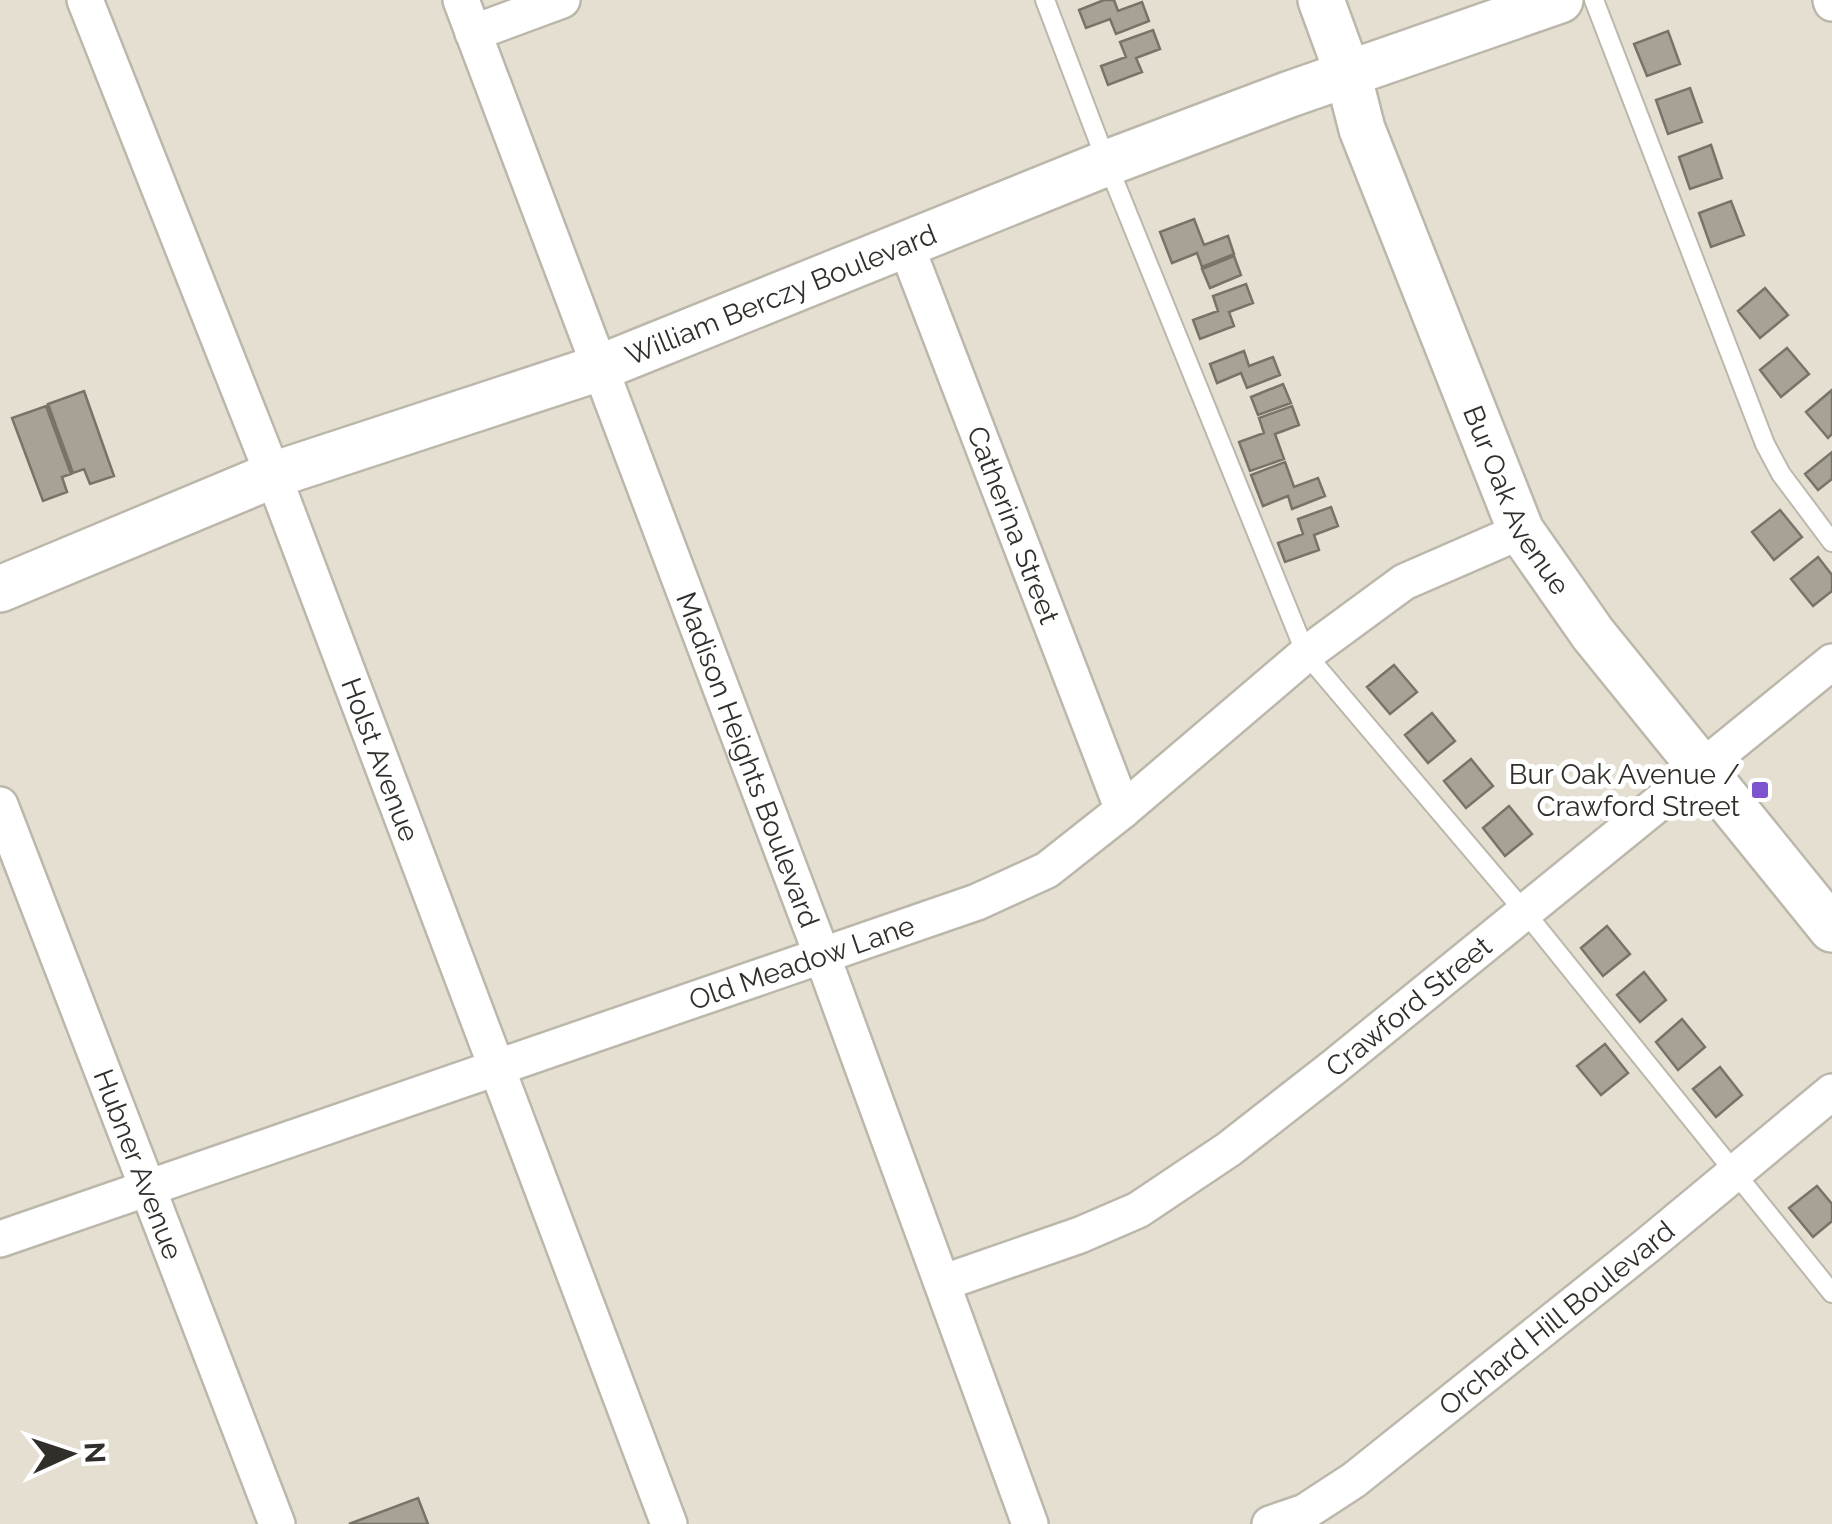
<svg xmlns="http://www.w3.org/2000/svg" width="1832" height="1524" font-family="Raleway,sans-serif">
  <rect width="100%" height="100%" fill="#e5dfd2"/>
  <path fill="#a7a196" stroke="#787368" stroke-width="2.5" d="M1104,0H1114L1118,11L1142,2L1149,21L1116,34L1110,19L1086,28L1079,10Z
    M1153,30L1160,49L1136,58L1142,72L1108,85L1101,66L1126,57L1120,42Z
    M1668,31L1680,64L1647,76L1634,44Z
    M1690,88L1702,122L1668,134L1656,100Z
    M1711,145L1722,178L1690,189L1679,157Z
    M1731,201L1744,235L1711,247L1699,213Z
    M1194,219L1204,245L1228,236L1234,254L1202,267L1197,253L1172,263L1160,232Z
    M1234,256L1241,275L1210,288L1202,269Z
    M1246,284L1253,303L1229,312L1234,326L1200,339L1193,320L1218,311L1213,296Z
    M1765,288L1788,315L1760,338L1738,311Z
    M1787,348L1809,374L1781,397L1760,370Z
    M1244,351L1249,366L1273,357L1280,375L1247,388L1241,373L1217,383L1210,364Z
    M1283,384L1291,403L1258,415L1251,397Z
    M1832,390V434L1828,438L1806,412Z
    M84,391L114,476L90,484L84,469L73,473L48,404Z
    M46,406L71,474L62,477L67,492L43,501L12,418Z
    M1292,406L1299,425L1275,434L1284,459L1250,471L1239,442L1264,433L1259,418Z
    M1832,452V479L1818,490L1805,474Z
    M1285,462L1294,487L1318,478L1325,496L1292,509L1288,496L1263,506L1251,475Z
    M1331,507L1338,526L1314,535L1319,550L1285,562L1278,543L1303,534L1298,519Z
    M1780,510L1802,537L1774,560L1752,532Z
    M1818,557L1832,575V591L1813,606L1791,579Z
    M1394,665L1417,692L1390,714L1367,687Z
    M1432,713L1455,741L1428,763L1405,735Z
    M1471,759L1493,786L1466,808L1444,781Z
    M1509,806L1532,834L1505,856L1483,828Z
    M1607,926L1630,954L1603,976L1581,948Z
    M1644,972L1666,1000L1640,1022L1617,995Z
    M1682,1019L1705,1047L1678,1070L1656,1042Z
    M1605,1044L1628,1073L1601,1095L1577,1066Z
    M1720,1067L1742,1095L1716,1117L1693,1089Z
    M1817,1186L1832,1204V1221L1813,1237L1789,1208Z
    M418,1498L428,1524H349Z"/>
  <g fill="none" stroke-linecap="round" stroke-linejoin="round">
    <g stroke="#bcb7ab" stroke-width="22">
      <path id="service" d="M1045,0L1107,163L1306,654L1524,911L1832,1293
        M1594,0L1765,444L1781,474L1832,542"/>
    </g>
    <g stroke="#bcb7ab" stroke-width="40">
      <g id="minor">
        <path id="s1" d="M85,0L273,475L669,1524"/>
        <path id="s2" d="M461,0L823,958L1030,1524"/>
        <path d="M1831,0L1832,3"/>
        <path d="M473,33L562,0"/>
        <path id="s3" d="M905,243L1123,810"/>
        <path id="s4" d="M0,805L277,1524"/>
        <path id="s5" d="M0,1239L977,902L1047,870L1123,810L1306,654L1404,582L1521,531"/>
        <path id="s6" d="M942,1283L1080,1235L1138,1210L1229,1149L1334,1067L1832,662"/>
        <path id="s7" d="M1270,1524L1305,1512L1354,1480L1649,1244L1832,1092"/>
      </g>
    </g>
    <g stroke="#bcb7ab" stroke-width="50">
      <g id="tertiary">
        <path id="s8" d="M1321,0L1348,74L1362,129L1521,531L1593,634L1832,929"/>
        <path id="s9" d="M0,589L273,475L599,368L1107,163L1290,94L1560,0"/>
      </g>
    </g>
    <use href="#service" stroke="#fff" stroke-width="18"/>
    <use href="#minor" stroke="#fff" stroke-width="35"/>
    <use href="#tertiary" stroke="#fff" stroke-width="45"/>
  </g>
  <rect fill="#7d54ce" stroke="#fff" stroke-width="4" x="1750" y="780" width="20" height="20" rx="5"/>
  <g text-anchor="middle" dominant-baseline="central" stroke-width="10" stroke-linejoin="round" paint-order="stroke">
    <g font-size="28" fill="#322f2b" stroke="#fff">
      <text stroke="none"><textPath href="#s9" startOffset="835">William Berczy Boulevard</textPath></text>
      <text stroke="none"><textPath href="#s8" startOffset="538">Bur Oak Avenue</textPath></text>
      <text stroke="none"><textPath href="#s3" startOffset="302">Catherina Street</textPath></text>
      <text stroke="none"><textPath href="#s1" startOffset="815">Holst Avenue</textPath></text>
      <text stroke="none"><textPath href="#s2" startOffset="812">Madison Heights Boulevard</textPath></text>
      <text stroke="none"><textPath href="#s5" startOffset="848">Old Meadow Lane</textPath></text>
      <text stroke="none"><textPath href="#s6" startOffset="548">Crawford Street</textPath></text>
      <text stroke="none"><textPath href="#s4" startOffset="385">Hubner Avenue</textPath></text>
      <text stroke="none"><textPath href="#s7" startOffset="355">Orchard Hill Boulevard</textPath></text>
    </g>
    <g font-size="28" fill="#322f2b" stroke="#fff" text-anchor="end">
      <text x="1740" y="774">Bur Oak Avenue /<tspan x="1740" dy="32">Crawford Street</tspan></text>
    </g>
  </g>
  <g transform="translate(70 1454) rotate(87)" stroke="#ffffff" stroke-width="8" paint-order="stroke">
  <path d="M0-8L18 38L0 25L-18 38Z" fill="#322f2b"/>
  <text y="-15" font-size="28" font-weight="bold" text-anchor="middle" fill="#322f2b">N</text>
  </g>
</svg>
